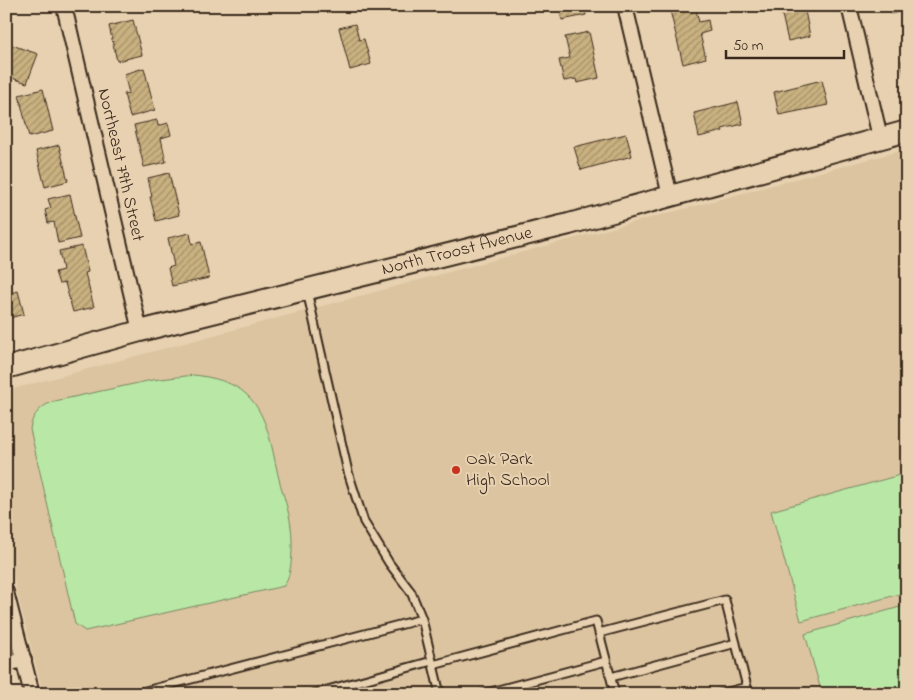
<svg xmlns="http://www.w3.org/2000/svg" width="913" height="700" font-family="'Indie Flower',sans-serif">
  <defs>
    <pattern id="building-hatch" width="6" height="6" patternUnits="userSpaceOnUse" patternTransform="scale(1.25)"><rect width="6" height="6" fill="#c9b180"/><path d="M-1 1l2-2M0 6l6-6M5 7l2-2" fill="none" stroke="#a49068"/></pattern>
  </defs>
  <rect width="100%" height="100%" fill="#e7d1b0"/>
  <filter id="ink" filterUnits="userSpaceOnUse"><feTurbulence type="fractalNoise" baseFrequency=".02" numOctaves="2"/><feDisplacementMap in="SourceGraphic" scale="10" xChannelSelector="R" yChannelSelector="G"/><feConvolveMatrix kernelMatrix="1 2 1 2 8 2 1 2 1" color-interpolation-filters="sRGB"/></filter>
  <g filter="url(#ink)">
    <path fill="#dbc49f" d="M907,149V694H43L6,549V391Z"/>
    <path fill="#b8e7a6" stroke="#7a8862" d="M194,375C212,377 234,382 247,395C269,416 272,451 279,479C283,495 289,510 291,527C293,542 293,574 284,586L85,631L75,624L30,429C32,414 42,405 55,401L152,380Z
      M907,473V592L801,621L771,511Z
      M907,605V694H822L805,634Z"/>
    <path fill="url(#building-hatch)" stroke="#3b2a1e" d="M558,6H584L586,15L562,20Z
      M669,6H695L699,22L708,20L710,31L700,34L706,58L683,64Z
      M780,6H804L810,36L788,41Z
      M890,6H907V10L891,14Z
      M133,20L142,55L117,61L109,26Z
      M355,24L359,40L364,39L371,64L350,70L339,28Z
      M589,32L599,78L577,83L576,79L564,81L559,60L570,58L565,37Z
      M6,43L38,54L27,83L6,76Z
      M907,59V83H906L901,61Z
      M144,68L155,110L130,117L124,94L129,93L124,74Z
      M822,80L828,105L779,115L774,92Z
      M43,89L53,131L29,137L19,95Z
      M738,102L743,124L722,129L723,131L699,137L694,113Z
      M157,120L158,126L168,123L171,135L161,138L166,162L144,167L134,125Z
      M626,134L632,156L581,170L574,147Z
      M59,145L68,181L45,187L36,151Z
      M169,173L179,215L156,221L150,197H152L148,178Z
      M70,194L80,238L58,243L54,222L48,223L45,210L51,208L48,199Z
      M190,233L192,244L201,242L209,278L172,286L168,268L174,266L168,238Z
      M82,246L88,272L85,273L94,307L73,312L65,283L59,284L55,272L63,270L59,251Z
      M18,291L24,314L6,319V294Z"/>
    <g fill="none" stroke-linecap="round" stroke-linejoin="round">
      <g stroke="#3b2a1e" stroke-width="11">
        <path id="lane" d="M307,291L348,472L364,522L389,563L411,592L422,619L440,694
          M599,633L725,600L747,687L720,694
          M433,665L596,621L615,694
          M611,677L736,643
          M134,694L422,619
          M313,694L432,661
          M483,694L606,661"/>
      </g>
      <g stroke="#3b2a1e" stroke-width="18">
        <path id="street" d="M64,6L140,331
          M625,6L670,196
          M849,6L880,137
          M6,592L32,694
          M6,664L24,660"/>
      </g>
      <g stroke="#3b2a1e" stroke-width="24">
        <g id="secondary">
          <path id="s1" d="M6,368L140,331L569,224L907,131"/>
        </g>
      </g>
      <use href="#lane" stroke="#e7d1b0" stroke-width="7"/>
      <use href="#street" stroke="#e7d1b0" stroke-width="14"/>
      <use href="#secondary" stroke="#e7d1b0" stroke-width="20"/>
    </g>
  </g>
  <circle fill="#c8321e" stroke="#e7d1b0" stroke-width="2" cx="456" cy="470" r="5"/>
  <g text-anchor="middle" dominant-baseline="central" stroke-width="4" stroke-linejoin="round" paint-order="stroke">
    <g font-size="18" fill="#3b2a1e" stroke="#e7d1b0">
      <text transform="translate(120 165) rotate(77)">Northeast 79th Street</text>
      <text stroke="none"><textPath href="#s1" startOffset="466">North Troost Avenue</textPath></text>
    </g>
    <g font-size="18" fill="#3b2a1e" stroke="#e7d1b0" text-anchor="start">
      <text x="466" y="460">Oak Park<tspan x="466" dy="21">High School</tspan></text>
    </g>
  </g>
  <rect width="913" height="700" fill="none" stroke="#e7d1b0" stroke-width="25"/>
  <rect x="12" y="12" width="888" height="675" fill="none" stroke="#3b2a1e" stroke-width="2" filter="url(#ink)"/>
  <path d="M726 50v8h118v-8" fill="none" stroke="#3b2a1e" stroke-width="2.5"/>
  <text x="733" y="50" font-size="15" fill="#3b2a1e" stroke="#e7d1b0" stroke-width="4" paint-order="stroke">50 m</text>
</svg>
